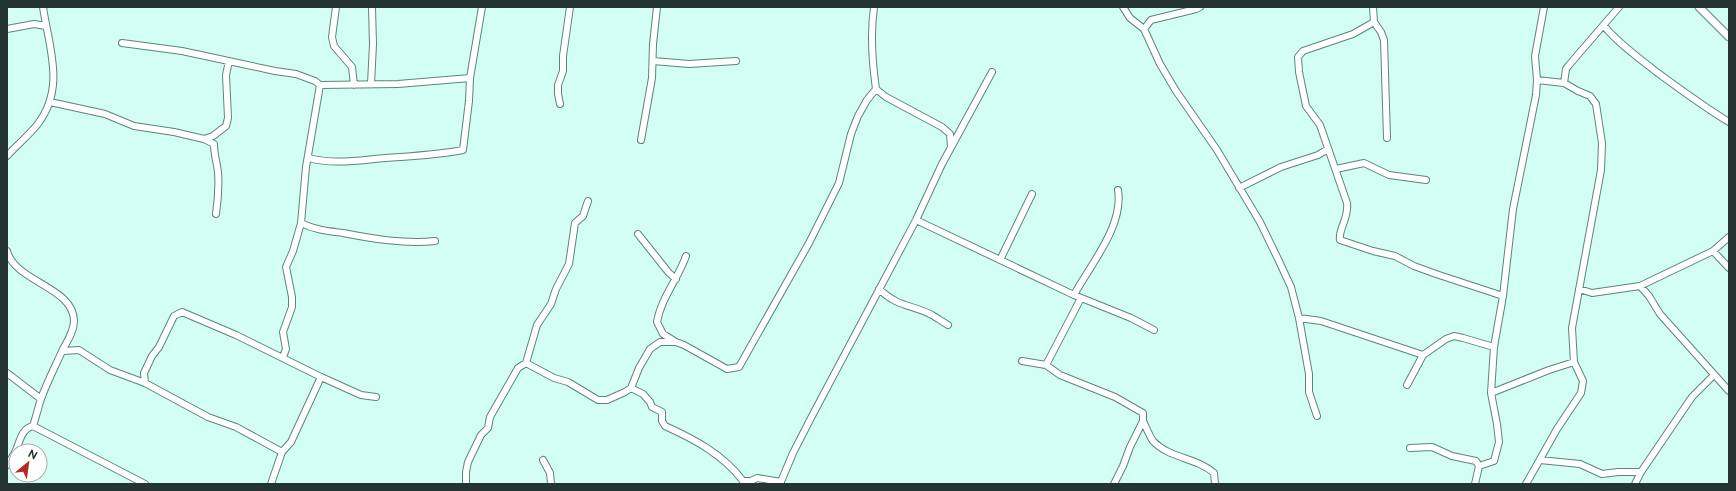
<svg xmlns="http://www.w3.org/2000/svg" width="1736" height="491" font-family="Raleway,sans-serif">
  <rect width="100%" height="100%" fill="#d2fef3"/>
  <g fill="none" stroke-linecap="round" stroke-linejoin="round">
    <g stroke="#5c857b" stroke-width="8">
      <path id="minor" d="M336,7L332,37L334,46L352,67L354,85
        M874,7C870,35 872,61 876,89L886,97L942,127L950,134L951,147
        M1123,7L1130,18L1144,29L1160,64L1176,91L1217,150L1260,222L1278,259L1291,287L1299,318L1309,374V392L1317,416
        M1373,7L1374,22L1381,32L1384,40L1387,138
        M1374,22L1353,34L1303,51L1298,57L1299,72L1306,106L1320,125L1347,203C1349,219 1338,229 1340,240L1373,251L1395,256L1414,266L1436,274L1503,296
        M1604,26C1619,44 1639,58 1658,73C1681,90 1704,107 1729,122
        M7,29L34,24L46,26
        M1144,29L1151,20L1196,9L1200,7
        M122,43L182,51L275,71L296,74L315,81L320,85L398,84L470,78
        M653,61L689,64L736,61
        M1537,80L1564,83
        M371,84L373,44L372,7
        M50,102L105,114L134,126L174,132L204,139L213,136L226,126L228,118L226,75L229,61
        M560,104L558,94V85L563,71V56L570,7
        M204,139L214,144C214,155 217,163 218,172C219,186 218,200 216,214
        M641,140L652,78L653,44L657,7
        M7,156C17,145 28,136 37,125C66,88 49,48 43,7
        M309,158C334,165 360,160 386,158C412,156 437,155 463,150L469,101L470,78L482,7
        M1336,169L1364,163L1389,175L1426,180
        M1239,188L1281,167L1318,155L1328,149
        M916,220L1074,295L1131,318L1154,330
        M301,223C315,230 328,231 343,233C374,239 404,244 435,241
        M638,234L669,273L676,279
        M7,251C15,282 74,287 74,321C74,331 68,340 63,349C56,365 47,382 41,399C38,408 36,417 33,426
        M1713,251L1729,268
        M1000,260L1032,194
        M1640,286L1649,296L1660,314L1729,391
        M879,289C899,308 911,304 932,315C937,318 943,322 948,325
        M1579,289L1592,293L1640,286L1713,251L1729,237
        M1074,295C1090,265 1124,226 1118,190
        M1081,298L1046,365L1060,375L1115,397L1143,413V421L1130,447L1123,466L1114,484
        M1299,318L1321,321L1423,355
        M676,342L663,334L657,322C661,298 678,279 686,256
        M63,351L79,350L110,370L145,383L208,417L236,427L282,452L271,484
        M283,357L286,349L283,332L292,307V297L286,267L293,251L301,223L306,167L320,85
        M1022,361L1046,365
        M526,363L554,378L568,382L598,400H607L625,392L631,388L639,368L650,349L660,342H676L684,345L727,369L739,367L809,243L839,183L851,134L858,116L867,100L876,89
        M7,373L41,399
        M145,383L144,373L152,356L159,347L174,316L182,312L236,335L321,377
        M1407,385L1423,355L1446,339L1454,336L1463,338L1494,347
        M631,388L643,394L650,402L652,407L662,412V421L665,426C694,439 724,455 743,481H751L757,478L781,482
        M1491,393L1549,370L1574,362L1572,328L1601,170L1602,143L1596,104L1590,96L1578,91L1564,83L1566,69L1569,65L1619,7
        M1143,421C1146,427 1149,435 1153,441C1170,459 1196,457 1214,473L1215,484
        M1410,448L1432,447L1452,456L1476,461L1479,466L1475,484
        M282,452L291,442L321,377L361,395L376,397
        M543,460L550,473L551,484
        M1540,460L1580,464L1602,474L1618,472H1641
        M7,465C9,462 12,458 14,454C20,444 20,429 33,426L145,484
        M1479,466L1494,461L1499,442L1497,424L1491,393L1494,347L1503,296L1513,209L1536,95L1537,80L1535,56L1544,7
        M466,484V472L468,462L481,435L488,428L490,417L518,368L526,363L537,325L551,304L556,289L569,264L575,223L583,216L588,201
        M780,484L793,453L812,416L916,220L942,164L992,72
        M1526,484L1557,429L1581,393L1583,381L1574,362
        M1635,484L1641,472L1692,397L1714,375"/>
    </g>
    <g stroke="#5c857b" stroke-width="9">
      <path id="tertiary" d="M1699,7L1729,37"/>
    </g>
    <use href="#minor" stroke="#fff" stroke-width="6"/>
    <use href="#tertiary" stroke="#fff" stroke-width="7"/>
  </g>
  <rect width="1736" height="491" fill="none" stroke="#243531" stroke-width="16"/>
  <g transform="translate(28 463) rotate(29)"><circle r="19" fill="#ffffff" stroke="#a7aead"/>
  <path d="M0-3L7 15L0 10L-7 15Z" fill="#b72921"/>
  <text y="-6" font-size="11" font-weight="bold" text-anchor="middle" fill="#243531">N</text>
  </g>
</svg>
